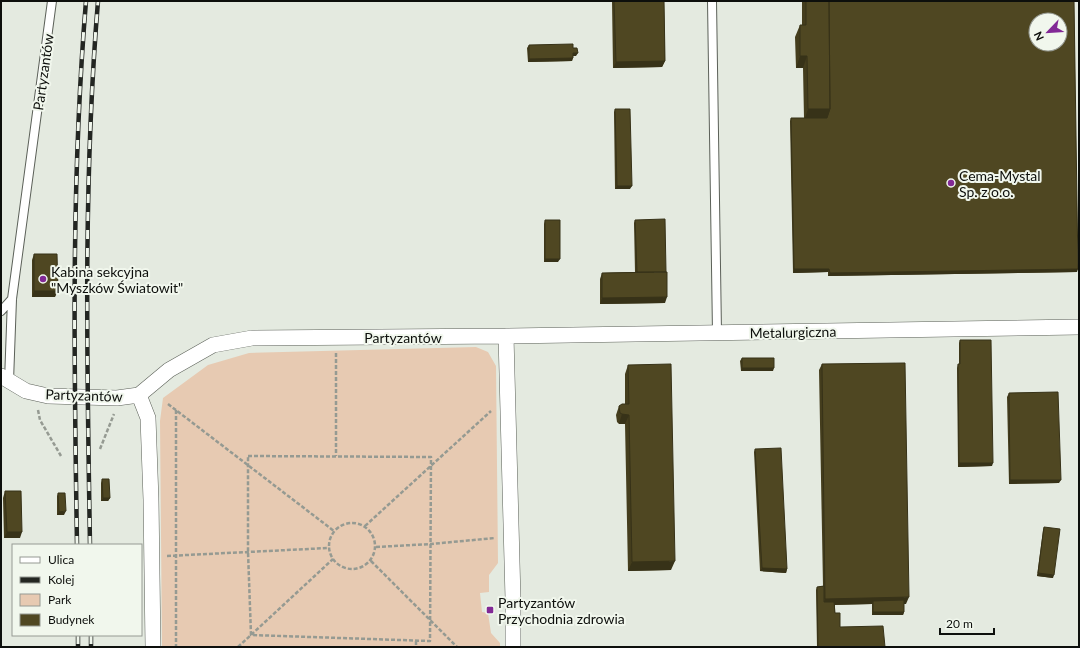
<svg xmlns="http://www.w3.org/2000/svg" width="1080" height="648" font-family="Lato,sans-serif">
  <rect width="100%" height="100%" fill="#e4eae0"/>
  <path fill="#e7cab2" d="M476,347L488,352L496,366L498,563L489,575V592L480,593L482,612L488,613L491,633L500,643V647H162L160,421L163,398L208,365L249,353Z"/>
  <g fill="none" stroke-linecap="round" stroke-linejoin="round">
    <g stroke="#5b6058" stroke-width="10">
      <path id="service" d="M712,1L717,333
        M1,311L12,299
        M9,381L12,299L52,1"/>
    </g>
    <g stroke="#5b6058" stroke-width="16">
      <path id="minor" d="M506,336L513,599V647
        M1,376L26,391L48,396L117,398L139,395L169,370L213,345L252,338L506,336L1079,327
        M139,395L148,418L151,500L153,647"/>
    </g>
    <path stroke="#959a92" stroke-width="2.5" stroke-dasharray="4 2" stroke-linecap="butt" d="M336,353V456
      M168,404L334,531
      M38,410L40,420L61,456
      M176,410V647
      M100,449L114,414
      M248,456L431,457L430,641L251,635L248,552Z
      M329 546a23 23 0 1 1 46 0a23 23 0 1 1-46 0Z
      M365,526L491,411
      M376,547L431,544L495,538
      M167,556L328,548
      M371,561L457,647
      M416,641V647
      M238,647L333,559"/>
    <use href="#service" stroke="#fff" stroke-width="8"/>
    <use href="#minor" stroke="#fff" stroke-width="15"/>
    <g stroke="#232622" stroke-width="4.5">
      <path id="rail" d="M77,545C74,364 71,182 86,1
        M90,545C87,364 83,182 98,1
        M78,635V647
        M91,635V647"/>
    </g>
    <use href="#rail" stroke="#f1f7ed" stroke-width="3" stroke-dasharray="9" stroke-linecap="butt"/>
  </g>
  <path fill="#443d1d" d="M612,1H664L665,61L662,67L613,68Z
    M802,1H1074L1077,272L828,276V272L793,273L790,121L791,118H804L803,68H796L795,37L800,25H802Z
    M529,45L573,48L576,56H573L572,61L528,62L527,48Z
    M615,109L630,189H615L614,112Z
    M545,220L558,262H544V224Z
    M635,220L665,303L600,304V279L602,273L635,272L634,223Z
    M34,254L55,297H32V260Z
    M960,340L992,466L958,467L957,368L958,364H959V343Z
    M742,358L773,371H741L740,361Z
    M822,364L906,604H904V612L903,615H872V604L835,605V613L840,627L885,647H817L816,590L817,587L823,586L819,370Z
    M628,365L671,570L628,571L625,424H619L617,422L616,415L619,406L625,404V374Z
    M1009,393L1059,483L1009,484L1007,397Z
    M755,449L787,569L786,573L760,571L754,452Z
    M102,479L110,498L108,501H101V483Z
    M5,491L20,538H4L3,498Z
    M58,493L64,515H57V496Z
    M1044,527L1053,578L1037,576L1043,530Z"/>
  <path fill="#373218" d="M573,53H578L576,56H572Z
    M800,56H807L803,68H796Z
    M573,58L572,61L528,62L529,59Z
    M665,61L662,67L613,68L616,62Z
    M808,109H830L826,121H804Z
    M617,186H632L630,189H615Z
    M545,259H560L558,262H544Z
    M794,269H829L828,272L793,273Z
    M1078,269L1077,272L828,276L830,273Z
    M34,291H58L55,297H32Z
    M667,297L665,303L600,304L602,298Z
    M742,368H774L773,371H741Z
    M622,414L629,415L625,424H619Z
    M959,463H993L992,466L958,467Z
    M1010,480H1061L1059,483L1009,484Z
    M103,498H110L108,501H101Z
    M66,511L64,515H57L59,512Z
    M7,532H22L20,538H4Z
    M675,561L671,570L628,571L632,562Z
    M762,568L787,569L786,573L760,571Z
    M1038,573L1054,575L1053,578L1037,576Z
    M909,597L906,604H873V601L872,604L823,605L825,599Z
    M873,612H904L903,615H872Z"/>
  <path fill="#4f4722" stroke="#373218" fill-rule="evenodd" d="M614,1H664L665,61L616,62Z
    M806,1H829L830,109H808L807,56H800V25H806Z
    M829,1H1074L1078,269L830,273L829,269H794L791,118H827L830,109ZM1036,20H1060V44H1036Z
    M573,44V48H577L578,53H573V58L529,59V45Z
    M615,109H630L632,186H617Z
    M665,219L666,272H637L635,220Z
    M545,220H560V259H545Z
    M34,254H57L58,291H34Z
    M667,272V297L602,298V273Z
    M960,340H991L993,463H959L958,364H960Z
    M742,358H774V368H742Z
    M905,363L909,597L825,599L822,364Z
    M671,364L675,561L632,562L629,415L622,414L620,413L619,406L622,404H629L628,365Z
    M1058,392L1061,480H1010L1009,393Z
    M781,448L787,569L762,568L755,449Z
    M102,479H109L110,498H103Z
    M5,491H21L22,532H7Z
    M58,493H65L66,511L59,512Z
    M1044,527L1060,529L1054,575L1038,573Z
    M824,586V602H834L835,613H840V627L883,626L885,647H818L817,587Z
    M904,600V612H873V601Z"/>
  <g fill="#822996" stroke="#f1f7ed" stroke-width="1.5">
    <circle cx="951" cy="183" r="4"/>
    <circle cx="43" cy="279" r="4"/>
    <rect x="486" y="606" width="8" height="8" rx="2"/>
  </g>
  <g text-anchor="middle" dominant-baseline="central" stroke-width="4" stroke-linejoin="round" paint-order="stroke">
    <g font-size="14" fill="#0d0f0c" stroke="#f1f7ed">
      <text transform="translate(43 72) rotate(-82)">Partyzantów</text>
      <text transform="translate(793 332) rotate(-1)">Metalurgiczna</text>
      <text x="403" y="337">Partyzantów</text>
      <text transform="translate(84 395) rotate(2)">Partyzantów</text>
    </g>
    <g font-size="14" fill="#0d0f0c" stroke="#f1f7ed" text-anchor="start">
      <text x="959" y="175">Cema-Mystal<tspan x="959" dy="16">Sp. z o.o.</tspan></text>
      <text x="51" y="271">Kabina sekcyjna<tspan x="51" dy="16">"Myszków Światowit"</tspan></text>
      <text x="498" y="602">Partyzantów<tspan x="498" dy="16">Przychodnia zdrowia</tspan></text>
    </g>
  </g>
  <rect width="1080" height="648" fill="none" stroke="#0d0f0c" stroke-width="4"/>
  <rect x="12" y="544" width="130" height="92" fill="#f1f7ed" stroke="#969a93"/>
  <rect x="20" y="557" width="20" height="6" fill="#ffffff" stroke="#969a93"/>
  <text x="48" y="564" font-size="12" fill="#0d0f0c">Ulica</text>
  <rect x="20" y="577" width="20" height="6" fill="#232622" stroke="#969a93"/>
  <text x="48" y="584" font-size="12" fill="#0d0f0c">Kolej</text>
  <rect x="20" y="594" width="20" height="12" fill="#e7cab2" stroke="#969a93"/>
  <text x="48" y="604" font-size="12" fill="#0d0f0c">Park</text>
  <rect x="20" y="614" width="20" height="12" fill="#4f4722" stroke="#969a93"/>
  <text x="48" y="624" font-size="12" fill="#0d0f0c">Budynek</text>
  <g transform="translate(1048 32) rotate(245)"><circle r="19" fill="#f1f7ed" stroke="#969a93"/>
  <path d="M0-3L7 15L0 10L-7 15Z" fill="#822996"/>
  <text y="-6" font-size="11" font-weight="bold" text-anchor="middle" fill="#0d0f0c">N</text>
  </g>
  <path d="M940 628v6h54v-6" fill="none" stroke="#0d0f0c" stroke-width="2"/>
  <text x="946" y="628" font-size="12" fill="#0d0f0c" stroke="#f1f7ed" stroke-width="3" paint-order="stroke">20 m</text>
</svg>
